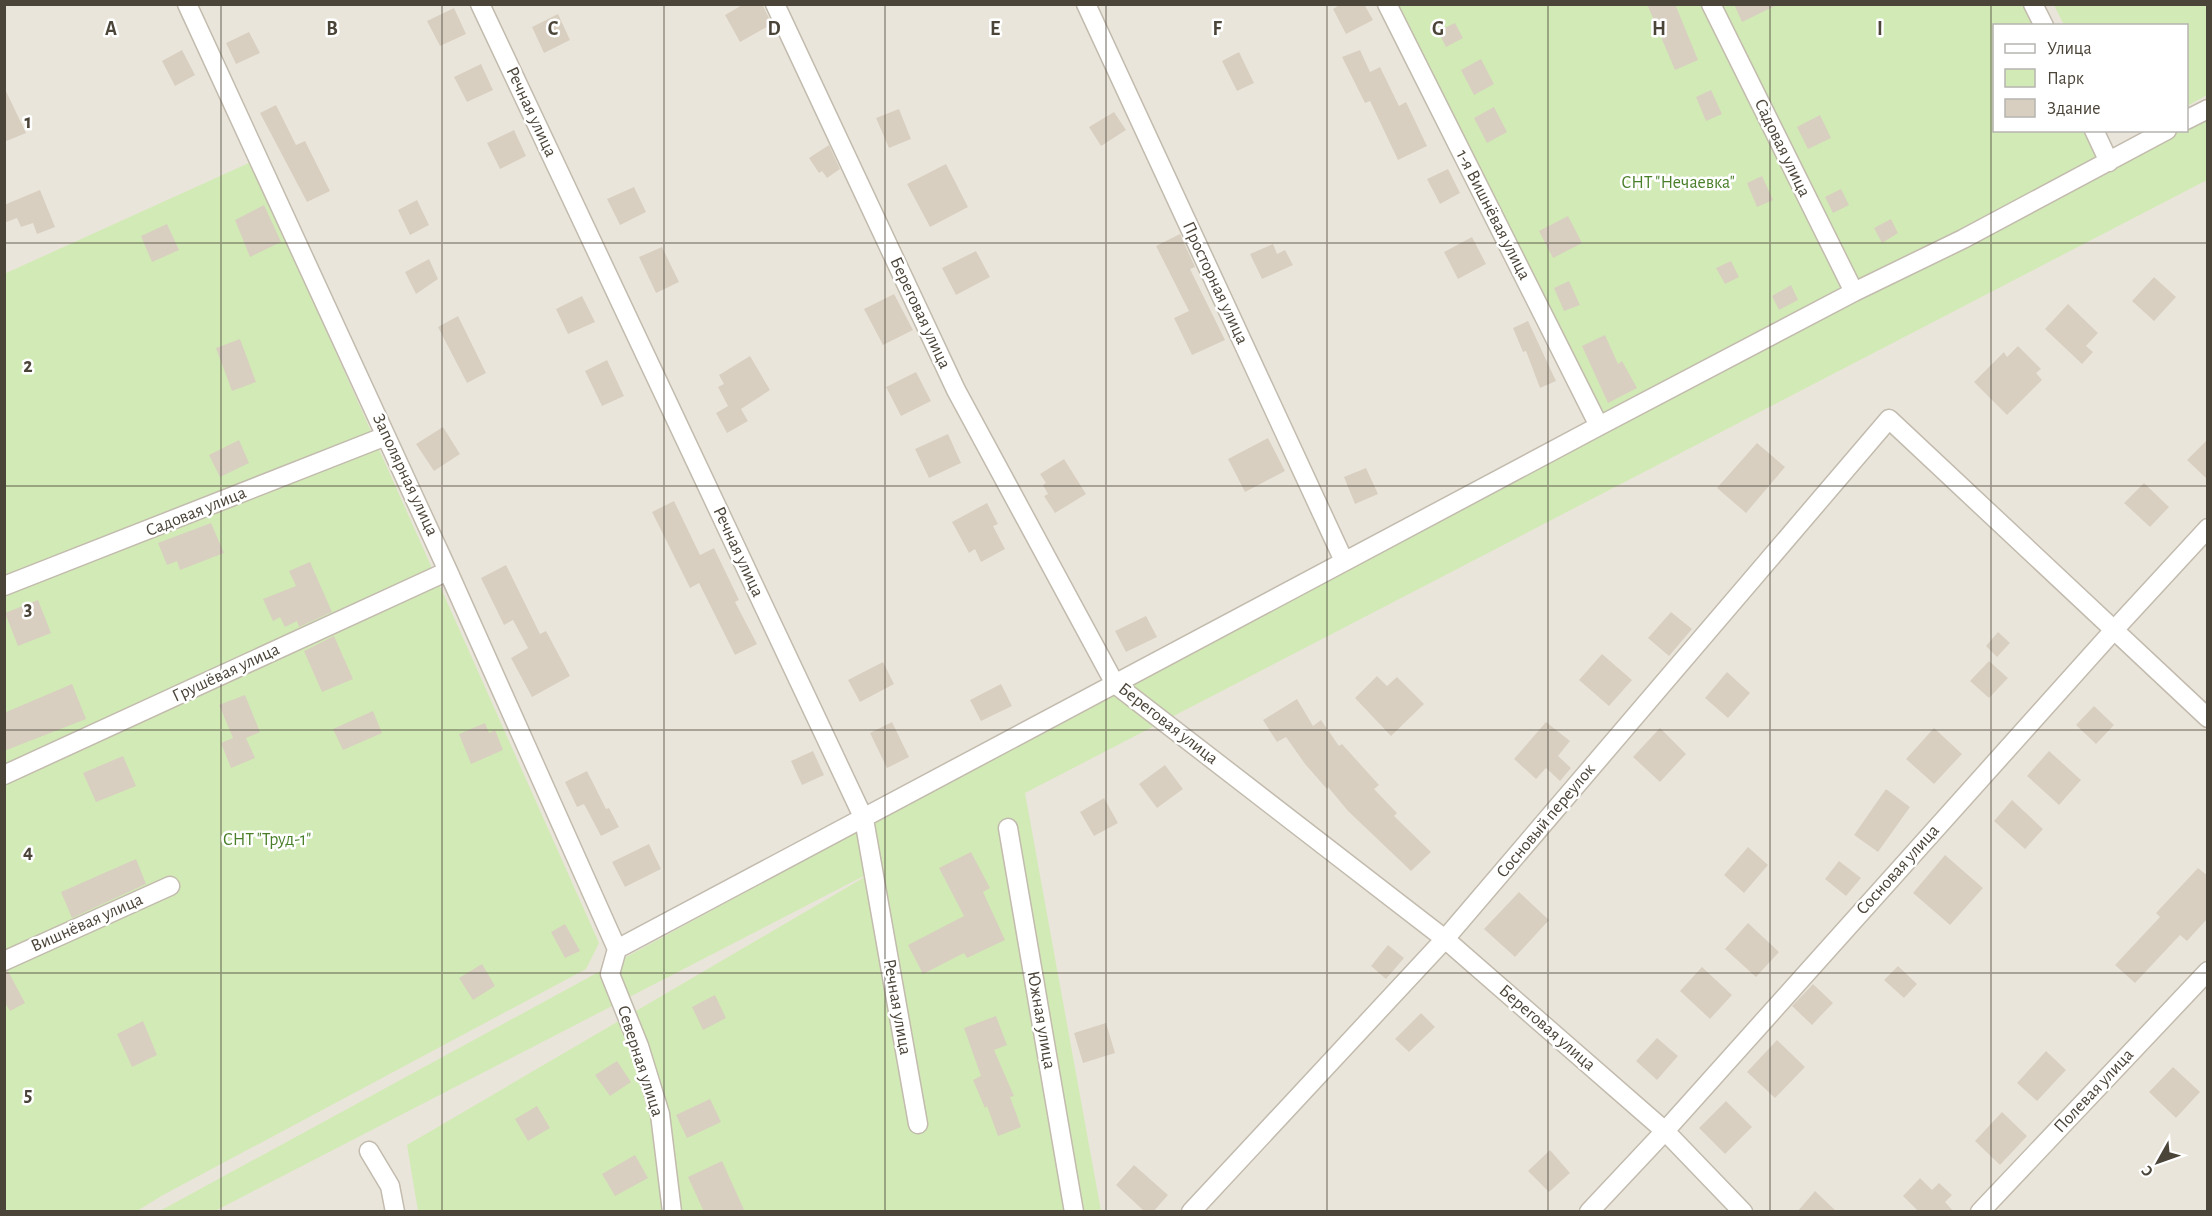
<svg xmlns="http://www.w3.org/2000/svg" width="2212" height="1216" font-family="'Alegreya Sans',sans-serif">
  <rect width="100%" height="100%" fill="#f6f3ec"/>
  <path fill="#eae5da" fill-rule="evenodd" d="M5,5H2207V1211H5ZM1994,26H2186V130H1994Z"/>
  <path fill="#d2eab5" d="M1391,5H2034L2044,25L1994,26V130L2094,131L2109,162L1599,426Z
    M2054,5H2207V95L2187,106L2186,26L2064,25Z
    M2207,112V180L1025,793L1101,1211H418L407,1145L887,864L215,1211L158,1212L1489,487L2173,131L2186,130L2187,123Z
    M251,162L599,943L586,969L163,1195L137,1211H5L4,274Z"/>
  <path fill="#d8cfc1" d="M744,4H762L772,24L740,42L725,15Z
    M1341,4H1364L1373,20L1346,34L1333,9Z
    M1647,4H1675L1698,60L1675,70Z
    M1734,4H1779L1742,22Z
    M454,8L466,34L440,46L427,21Z
    M558,14L570,40L544,53L532,27Z
    M1455,23L1463,38L1446,47L1438,31Z
    M249,32L260,53L236,64L226,43Z
    M182,50L195,75L175,86L162,61Z
    M1360,50L1370,72L1380,67L1399,106L1406,102L1427,146L1398,160L1370,101L1365,103L1342,57Z
    M1239,52L1254,83L1237,91L1222,61Z
    M1481,59L1494,84L1474,95L1461,70Z
    M481,64L493,90L467,102L454,77Z
    M4,87L26,133L4,142Z
    M1711,90L1722,114L1706,121L1696,97Z
    M276,105L296,145L305,141L330,191L307,202L260,113Z
    M1494,107L1507,132L1487,143L1474,118Z
    M899,109L911,139L889,148L876,118Z
    M1114,112L1126,130L1101,146L1089,127Z
    M1820,115L1831,138L1808,149L1797,127Z
    M514,130L526,156L500,169L487,143Z
    M829,145L840,169L827,178L822,171L819,173L809,158Z
    M946,164L968,207L930,227L907,184Z
    M1448,169L1460,193L1440,204L1427,179Z
    M1762,176L1773,200L1757,207L1747,183Z
    M634,187L646,212L620,225L607,199Z
    M1841,189L1849,205L1833,213L1825,197Z
    M40,190L55,227L37,234L33,223L21,227L17,218L4,223V205Z
    M417,200L429,225L410,235L398,210Z
    M264,205L281,242L250,257L235,220Z
    M1568,216L1582,243L1553,258L1539,231Z
    M1891,219L1898,233L1882,243L1874,228Z
    M167,224L179,250L152,262L141,236Z
    M1180,234L1195,267L1190,269L1225,340L1192,355L1174,318L1189,311L1156,246Z
    M1472,237L1486,264L1458,279L1444,252Z
    M1273,244L1277,254L1285,250L1293,265L1262,279L1250,254Z
    M662,247L679,282L656,293L639,257Z
    M976,251L990,277L956,295L942,268Z
    M429,259L438,279L416,294L405,272Z
    M1731,261L1739,277L1725,284L1716,268Z
    M2154,277L2176,297L2154,321L2132,301Z
    M1569,281L1580,305L1564,311L1554,288Z
    M1791,285L1798,300L1779,310L1772,296Z
    M894,294L913,330L883,345L864,309Z
    M582,296L595,322L568,334L556,309Z
    M2068,304L2098,333L2086,346L2093,352L2082,364L2045,329Z
    M458,316L486,373L467,383L438,327Z
    M1528,321L1556,381L1540,388L1526,351L1523,352L1513,328Z
    M1605,335L1618,364L1622,361L1637,388L1608,403L1582,346Z
    M240,339L256,382L232,391L216,348Z
    M2018,346L2041,369L2036,373L2042,380L2007,415L1974,382L2004,352L2007,357Z
    M750,356L770,390L741,409L748,421L727,433L716,413L728,406L718,387L724,384L719,375Z
    M607,360L624,396L602,406L585,371Z
    M916,372L931,401L901,416L886,387Z
    M443,427L460,454L434,471L416,444Z
    M948,434L961,463L929,478L915,449Z
    M1268,438L1285,471L1245,492L1228,459Z
    M2208,439V480L2187,460Z
    M239,440L249,463L220,477L209,455Z
    M1757,443L1785,467L1746,513L1717,488Z
    M1064,459L1086,494L1055,513L1044,496L1048,494L1043,485L1046,483L1040,474Z
    M1366,468L1378,494L1355,504L1344,477Z
    M2144,483L2169,507L2150,527L2124,503Z
    M674,501L700,555L714,548L739,600L735,602L757,644L735,655L699,583L690,588L652,512Z
    M987,503L998,524L993,526L1005,549L981,562L975,549L969,553L952,522Z
    M211,523L224,553L180,570L177,561L167,565L158,543Z
    M310,562L332,612L299,627L297,621L285,627L280,617L273,621L263,599L296,586L289,571Z
    M506,565L540,634L546,631L570,676L532,697L511,658L528,648L513,620L504,625L481,578Z
    M38,600L51,633L18,646L5,613Z
    M1671,612L1692,629L1669,656L1648,638Z
    M1146,616L1157,637L1126,652L1115,631Z
    M1998,632L2010,643L1997,657L1986,646Z
    M334,636L353,679L322,692L304,651Z
    M1602,654L1632,680L1609,706L1579,680Z
    M1989,661L2008,678L1989,698L1970,681Z
    M883,662L894,684L860,702L848,680Z
    M1727,672L1750,693L1728,718L1705,698Z
    M1377,676L1387,686L1397,677L1424,704L1391,736L1355,698Z
    M72,684L86,719L4,751V713Z
    M1001,684L1012,706L981,721L970,700Z
    M245,695L260,732L246,738L255,758L231,768L221,743L233,738L219,705Z
    M1297,699L1313,726L1321,720L1339,746L1342,744L1379,785L1374,789L1397,813L1394,816L1431,852L1411,871L1348,811L1328,787L1327,789L1305,764L1286,737L1277,742L1263,720Z
    M2094,706L2114,725L2096,744L2076,725Z
    M373,711L382,733L343,750L333,729Z
    M892,722L909,757L887,768L870,733Z
    M1546,722L1570,741L1558,756L1571,768L1560,781L1546,768L1536,779L1514,759Z
    M485,723L489,733L495,730L503,750L471,764L459,734Z
    M1660,728L1686,754L1660,782L1633,757Z
    M1934,728L1962,754L1934,784L1906,759Z
    M813,751L824,775L802,785L791,761Z
    M2049,751L2081,780L2059,805L2027,776Z
    M123,756L136,786L96,802L83,773Z
    M1165,765L1183,789L1157,808L1139,784Z
    M587,771L606,809L609,808L619,827L601,836L584,804L577,807L565,782Z
    M1886,789L1910,807L1878,852L1854,835Z
    M1104,798L1118,823L1094,836L1080,812Z
    M2012,800L2043,829L2025,849L1994,821Z
    M649,844L661,869L625,887L612,862Z
    M1748,847L1768,865L1744,893L1724,875Z
    M971,852L990,888L983,892L1005,940L967,958L964,953L923,974L908,945L964,916L939,868Z
    M1945,855L1983,888L1950,925L1913,893Z
    M136,859L146,884L72,918L61,892Z
    M1839,861L1861,878L1846,896L1825,879Z
    M2198,868L2208,876V918L2187,941L2180,935L2135,983L2115,965L2160,917L2156,913Z
    M1519,892L1549,920L1515,957L1484,929Z
    M1748,923L1779,952L1756,977L1725,949Z
    M565,924L580,951L565,958L551,932Z
    M1388,945L1404,958L1386,979L1371,966Z
    M482,964L495,986L473,1000L459,978Z
    M1898,966L1917,984L1904,998L1884,980Z
    M1702,967L1732,995L1710,1019L1680,991Z
    M8,971L25,1003L10,1011L4,1001V972Z
    M1813,984L1833,1003L1812,1025L1792,1006Z
    M715,995L726,1018L703,1030L692,1007Z
    M1421,1013L1435,1027L1409,1052L1395,1039Z
    M996,1016L1007,1045L994,1050L1014,1096L1010,1097L1021,1127L998,1136L987,1106L985,1108L973,1080L981,1076L964,1028Z
    M143,1021L157,1055L132,1067L117,1034Z
    M1106,1023L1115,1053L1083,1063L1074,1033Z
    M1657,1038L1678,1056L1657,1080L1636,1061Z
    M1777,1040L1805,1067L1775,1098L1747,1072Z
    M2046,1051L2066,1070L2037,1101L2017,1083Z
    M617,1061L631,1082L610,1096L595,1075Z
    M2173,1067L2200,1092L2176,1118L2149,1092Z
    M710,1099L721,1122L687,1138L676,1115Z
    M1726,1101L1752,1127L1725,1154L1699,1128Z
    M537,1106L550,1128L528,1141L515,1119Z
    M2002,1112L2027,1136L2000,1165L1975,1141Z
    M1550,1150L1570,1173L1549,1192L1528,1171Z
    M635,1155L648,1178L615,1196L602,1174Z
    M722,1161L745,1212H704L688,1177Z
    M1134,1165L1168,1195L1153,1212H1145L1116,1185Z
    M1920,1178L1932,1190L1939,1183L1952,1195L1945,1202L1954,1212H1919L1903,1196Z
    M1815,1191L1837,1212H1797Z"/>
  <g fill="none" stroke-linecap="round" stroke-linejoin="round">
    <g stroke="#c2bbae" stroke-width="21">
      <path id="minor" d="M187,4L448,571L617,949
        M480,4L864,819L918,1124
        M775,4L956,390L1115,684L1445,939L1665,1131L1743,1212
        M1086,4L1344,561
        M1387,4L1599,426
        M1711,4L1854,292
        M2033,4L2044,26
        M2186,120L2208,109
        M2094,130L2109,162
        M4,586L386,436
        M4,775L448,571
        M1008,828L1074,1212
        M617,949L1599,426L1854,292L1963,239L2167,130
        M617,949L610,974L639,1046L660,1114L672,1212
        M4,961L170,886
        M369,1151L390,1186L395,1212
        M1191,1212L1445,939L1889,419L2208,718
        M1589,1212L1665,1131L2114,630L2208,528
        M1980,1212L2208,971"/>
    </g>
    <use href="#minor" stroke="#fff" stroke-width="18"/>
  </g>
  <path fill="none" stroke="#4b4439" stroke-width="1.5" stroke-opacity="0.55" d="M221,4V1212M442,4V1212M664,4V1212M885,4V1212M1106,4V1212M1327,4V1212M1548,4V1212M1770,4V1212M1991,4V1212M4,243H2208M4,486H2208M4,730H2208M4,973H2208"/>
  <g text-anchor="middle" dominant-baseline="central" stroke-width="5" stroke-linejoin="round" paint-order="stroke">
    <g font-size="18" fill="#4b4439" stroke="#fff">
      <text transform="translate(531 112) rotate(65)">Речная улица</text>
      <text transform="translate(1782 148) rotate(64)">Садовая улица</text>
      <text transform="translate(1493 215) rotate(63)">1-я Вишнёвая улица</text>
      <text transform="translate(1215 283) rotate(65)">Просторная улица</text>
      <text transform="translate(920 313) rotate(65)">Береговая улица</text>
      <text transform="translate(405 475) rotate(65)">Заполярная улица</text>
      <text transform="translate(196 512) rotate(-22)">Садовая улица</text>
      <text transform="translate(738 552) rotate(65)">Речная улица</text>
      <text transform="translate(226 673) rotate(-25)">Грушёвая улица</text>
      <text transform="translate(1168 724) rotate(38)">Береговая улица</text>
      <text transform="translate(1546 821) rotate(-50)">Сосновый переулок</text>
      <text transform="translate(1898 870) rotate(-48)">Сосновая улица</text>
      <text transform="translate(87 923) rotate(-24)">Вишнёвая улица</text>
      <text transform="translate(897 1007) rotate(80)">Речная улица</text>
      <text transform="translate(1041 1020) rotate(80)">Южная улица</text>
      <text transform="translate(1547 1028) rotate(41)">Береговая улица</text>
      <text transform="translate(640 1061) rotate(72)">Северная улица</text>
      <text transform="translate(2094 1091) rotate(-47)">Полевая улица</text>
    </g>
    <g font-size="18" fill="#4a7f2a" stroke="#fff">
      <text x="1678" y="183">СНТ "Нечаевка"</text>
      <text x="267" y="840">СНТ "Труд-1"</text>
    </g>
  </g>
  <g font-size="20" text-anchor="middle" font-weight="bold" fill="#4b4439" stroke="#fff" stroke-width="5" stroke-linejoin="round" paint-order="stroke">
    <text x="111" y="35">A</text>
    <text x="332" y="35">B</text>
    <text x="553" y="35">C</text>
    <text x="774" y="35">D</text>
    <text x="995" y="35">E</text>
    <text x="1217" y="35">F</text>
    <text x="1438" y="35">G</text>
    <text x="1659" y="35">H</text>
    <text x="1880" y="35">I</text>
    <text x="28" y="128">1</text>
    <text x="28" y="372">2</text>
    <text x="28" y="615">3</text>
    <text x="28" y="858">4</text>
    <text x="28" y="1101">5</text>
  </g>
  <rect width="2212" height="1216" fill="none" stroke="#4b4439" stroke-width="12"/>
  <rect x="1993" y="24" width="195" height="108" fill="#ffffff" stroke="#b7b4b0" stroke-width="1.5"/>
  <rect x="2005" y="44" width="30" height="9" fill="#ffffff" stroke="#b7b4b0" stroke-width="1.5"/>
  <text x="2047" y="54" font-size="18" fill="#4b4439">Улица</text>
  <rect x="2005" y="69" width="30" height="18" fill="#d2eab5" stroke="#b7b4b0" stroke-width="1.5"/>
  <text x="2047" y="84" font-size="18" fill="#4b4439">Парк</text>
  <rect x="2005" y="99" width="30" height="18" fill="#d8cfc1" stroke="#b7b4b0" stroke-width="1.5"/>
  <text x="2047" y="114" font-size="18" fill="#4b4439">Здание</text>
  <g transform="translate(2158 1162) rotate(230)" stroke="#ffffff" stroke-width="4.5" paint-order="stroke">
  <path d="M0-4.5L10 22L0 15L-10 22Z" fill="#4b4439"/>
  <text y="-9" font-size="16" font-weight="bold" text-anchor="middle" fill="#4b4439">С</text>
  </g>
</svg>
